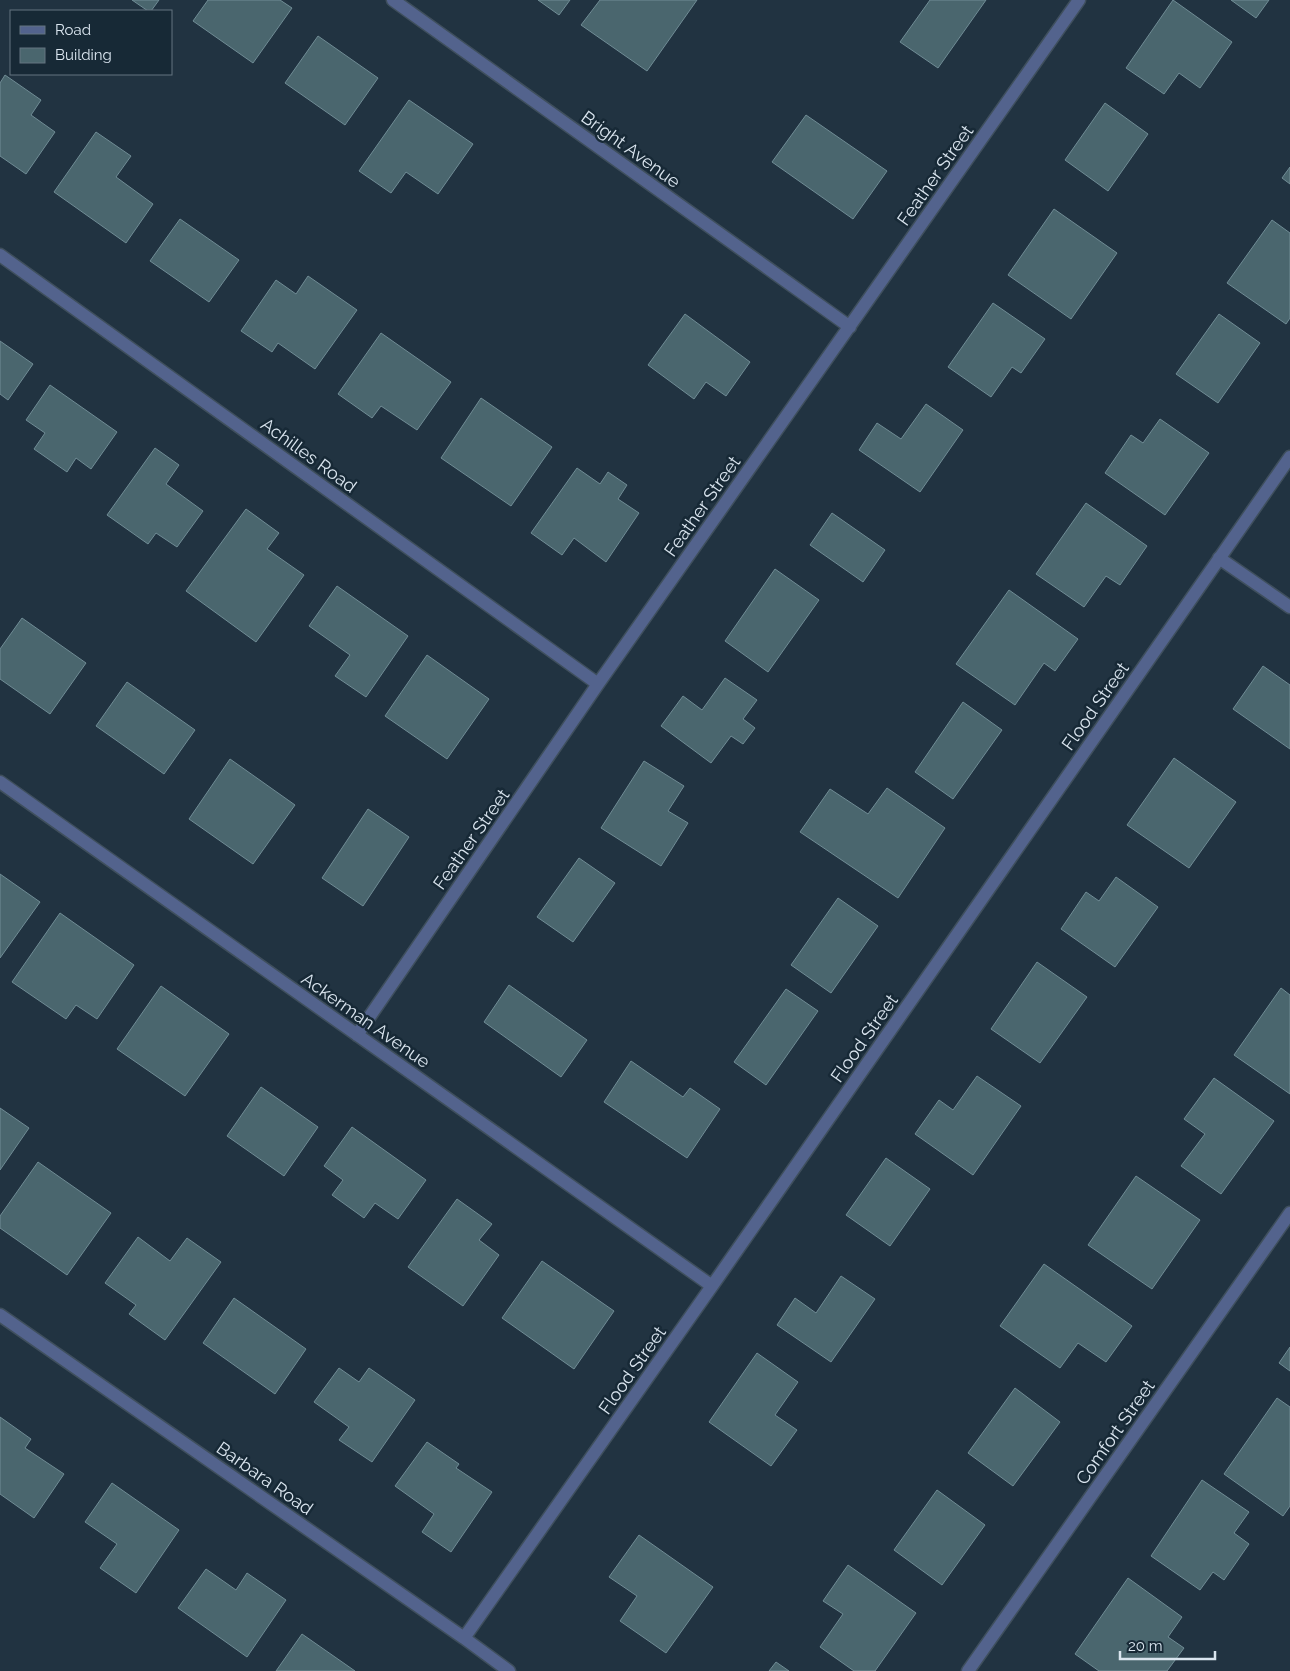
<svg xmlns="http://www.w3.org/2000/svg" width="1290" height="1671" font-family="Raleway,sans-serif">
  <rect width="100%" height="100%" fill="#213341"/>
  <path fill="#4a666e" stroke="#708c95" d="M132,0H159L151,11H148Z
    M208,0H280L292,8L253,63L193,21Z
    M538,0H570L559,15Z
    M600,0H697L647,71L581,25Z
    M930,0H986L938,68L900,42Z
    M1173,0L1232,42L1200,88L1179,73L1164,94L1126,68Z
    M1231,0H1269L1256,18Z
    M318,36L378,78L345,125L285,83Z
    M5,75L41,100L31,115L55,132L26,174L0,156V83Z
    M409,100L473,144L438,194L406,172L391,193L359,171Z
    M1105,103L1148,134L1108,191L1065,160Z
    M806,115L887,171L853,219L772,162Z
    M96,132L131,156L116,177L153,204L126,243L54,192Z
    M1290,167V184L1282,178Z
    M1054,209L1117,253L1071,319L1008,275Z
    M180,219L239,260L209,302L150,261Z
    M1272,220L1290,233V318L1286,324L1227,283Z
    M308,276L357,310L315,369L278,343L272,352L241,331L276,280L296,294Z
    M993,303L1045,339L1021,373L1012,367L991,397L948,367Z
    M685,314L750,362L726,396L706,382L694,399L648,365Z
    M1219,314L1260,343L1218,403L1176,374Z
    M381,333L451,382L417,430L381,406L372,418L338,394Z
    M0,341L33,364L8,400L0,394Z
    M50,385L117,432L91,469L76,458L67,472L34,449L45,433L26,420Z
    M481,398L552,447L511,506L441,458Z
    M926,404L963,430L920,492L859,450L877,423L901,439Z
    M1160,419L1209,453L1165,515L1105,473L1131,435L1143,443Z
    M155,448L179,465L166,484L203,511L177,547L156,533L148,544L107,515Z
    M577,468L600,484L608,472L627,485L618,499L639,513L606,562L574,538L562,555L531,533Z
    M1086,503L1147,546L1120,585L1106,576L1084,607L1036,574Z
    M246,509L279,533L267,549L304,575L256,642L186,591Z
    M832,513L885,550L863,582L810,545Z
    M775,569L819,600L768,672L725,641Z
    M337,586L408,636L366,697L335,676L350,655L309,626Z
    M1009,590L1078,639L1055,671L1044,663L1015,705L956,664Z
    M22,618L86,663L50,714L0,679V649Z
    M427,655L489,699L447,759L385,716Z
    M1263,666L1290,685V749L1233,709Z
    M725,678L757,700L743,719L755,728L743,744L731,736L711,763L661,726L683,696L702,710Z
    M127,682L195,730L164,774L96,726Z
    M963,702L1002,730L953,799L915,772Z
    M1174,758L1236,802L1189,868L1127,825Z
    M230,759L295,805L253,864L189,819Z
    M644,761L684,786L668,811L688,823L661,866L601,828Z
    M887,788L945,828L898,898L800,832L830,789L868,814Z
    M368,809L409,837L363,906L322,878Z
    M579,858L615,883L573,942L537,917Z
    M0,874L40,902L0,958Z
    M1116,877L1158,907L1115,967L1061,929L1086,892L1099,901Z
    M838,898L878,926L831,993L791,965Z
    M60,913L134,965L97,1019L76,1005L66,1019L12,982Z
    M1037,962L1087,997L1040,1063L991,1029Z
    M509,985L587,1040L561,1077L484,1022Z
    M161,986L229,1034L185,1096L117,1049Z
    M1281,988L1290,995V1094L1234,1055Z
    M786,989L818,1011L766,1085L734,1062Z
    M631,1061L683,1097L690,1088L720,1109L687,1158L604,1102Z
    M977,1076L1021,1106L973,1175L915,1134L939,1100L953,1110Z
    M1214,1078L1274,1121L1221,1194L1181,1166L1205,1134L1184,1119Z
    M261,1087L318,1127L284,1176L227,1136Z
    M0,1108L29,1128L0,1170Z
    M352,1127L426,1180L398,1219L375,1203L364,1218L332,1195L343,1180L324,1166Z
    M886,1158L930,1189L890,1246L846,1215Z
    M38,1162L111,1213L67,1275L0,1228V1216Z
    M1136,1176L1200,1220L1152,1289L1088,1245Z
    M457,1199L492,1224L479,1240L499,1255L463,1306L408,1267Z
    M138,1237L170,1261L187,1238L221,1262L165,1340L129,1314L136,1305L105,1283Z
    M542,1261L614,1311L574,1369L502,1318Z
    M1044,1264L1132,1326L1106,1362L1078,1343L1060,1368L1000,1326Z
    M841,1276L875,1299L831,1362L777,1325L795,1298L816,1313Z
    M234,1298L306,1349L275,1394L203,1343Z
    M1290,1347V1371L1279,1363Z
    M757,1353L798,1382L775,1415L797,1430L771,1466L709,1422Z
    M339,1368L359,1382L369,1368L415,1400L372,1462L339,1440L349,1427L314,1402Z
    M1015,1388L1060,1422L1013,1486L968,1453Z
    M1277,1398L1290,1407V1506L1283,1516L1224,1474Z
    M0,1417L31,1439L25,1448L64,1474L34,1518L0,1494Z
    M427,1442L459,1464L456,1468L492,1492L451,1552L422,1532L434,1514L395,1486Z
    M1202,1480L1249,1512L1234,1533L1249,1544L1224,1580L1213,1572L1200,1590L1151,1556Z
    M112,1483L179,1530L136,1593L100,1568L117,1544L85,1522Z
    M937,1490L985,1525L942,1585L894,1550Z
    M639,1535L713,1587L666,1653L620,1621L637,1596L609,1577Z
    M848,1565L916,1613L875,1671H854L820,1647L843,1614L823,1601Z
    M206,1569L236,1590L247,1573L286,1600L247,1657L178,1608Z
    M1128,1578L1182,1617L1168,1637L1184,1648L1167,1671H1099L1075,1654Z
    M302,1634L355,1671H276Z
    M776,1662L789,1671H769Z"/>
  <g fill="none" stroke-linecap="round" stroke-linejoin="round">
    <g stroke="#3f4f5d" stroke-width="15">
      <path id="street" d="M393,0L850,327
        M0,255L598,684
        M1219,558L1290,607
        M0,782L712,1286
        M357,1035L598,684L1079,0
        M0,1315L464,1638L509,1671
        M464,1638L712,1286L1290,457
        M968,1671L1290,1213"/>
    </g>
    <use href="#street" stroke="#53638d" stroke-width="12"/>
  </g>
  <g text-anchor="middle" dominant-baseline="central" stroke-width="5" stroke-linejoin="round" paint-order="stroke">
    <g font-size="18" fill="#dae5ef" stroke="#172936">
      <text transform="translate(631 149) rotate(36)">Bright Avenue</text>
      <text transform="translate(935 175) rotate(-55)">Feather Street</text>
      <text transform="translate(309 455) rotate(36)">Achilles Road</text>
      <text transform="translate(702 506) rotate(-55)">Feather Street</text>
      <text transform="translate(1095 706) rotate(-55)">Flood Street</text>
      <text transform="translate(471 839) rotate(-55)">Feather Street</text>
      <text transform="translate(366 1020) rotate(35)">Ackerman Avenue</text>
      <text transform="translate(864 1038) rotate(-55)">Flood Street</text>
      <text transform="translate(632 1370) rotate(-55)">Flood Street</text>
      <text transform="translate(1115 1432) rotate(-55)">Comfort Street</text>
      <text transform="translate(265 1478) rotate(35)">Barbara Road</text>
    </g>
  </g>
  <rect x="10" y="10" width="162" height="65" fill="#172936" stroke="#657480"/>
  <rect x="20" y="26" width="25" height="8" fill="#53638d" stroke="#657480"/>
  <text x="55" y="35" font-size="15" fill="#dae5ef">Road</text>
  <rect x="20" y="48" width="25" height="15" fill="#4a666e" stroke="#657480"/>
  <text x="55" y="60" font-size="15" fill="#dae5ef">Building</text>
  <path d="M1120 1651v8h95v-8" fill="none" stroke="#dae5ef" stroke-width="2.5"/>
  <text x="1128" y="1651" font-size="15" fill="#dae5ef" stroke="#172936" stroke-width="4" paint-order="stroke">20 m</text>
</svg>
